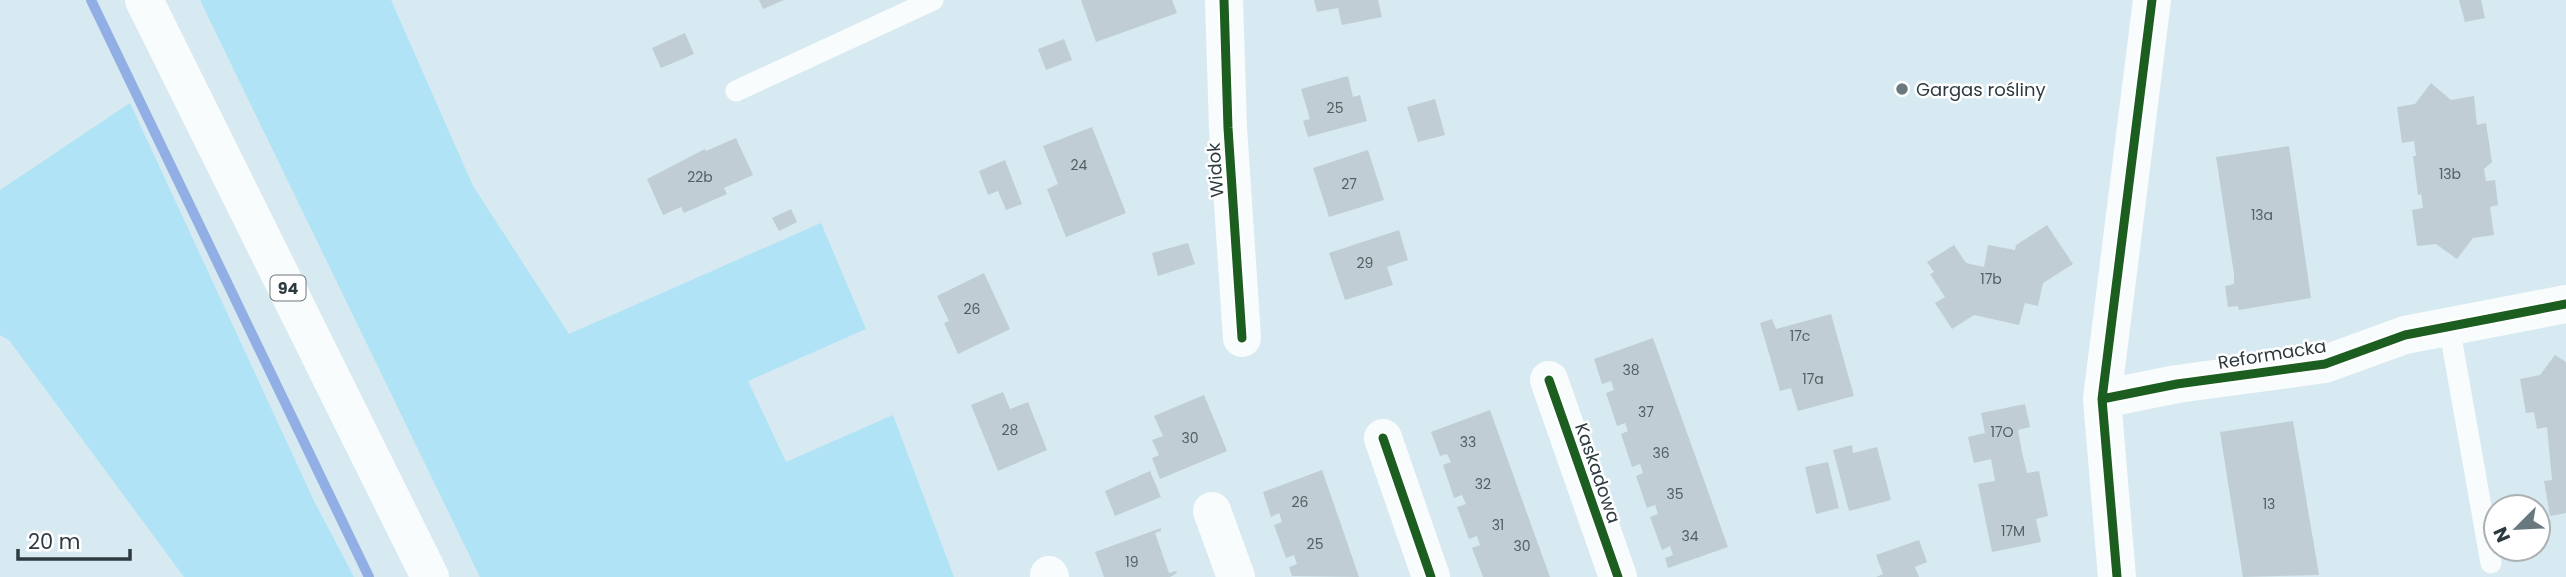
<svg xmlns="http://www.w3.org/2000/svg" width="2566" height="577" font-family="Poppins,sans-serif">
  <rect width="100%" height="100%" fill="#d7eaf1"/>
  <path fill="#afe3f5" d="M200,0H391L473,186L569,334L821,223L866,329L748,381L786,462L893,415L954,577H480Z
    M130,103L314,501L354,577H184L9,340L0,335V190Z"/>
  <g fill="none" stroke-linecap="round" stroke-linejoin="round">
    <path stroke="#91afe4" stroke-width="10" d="M91,0L369,577"/>
  </g>
  <path fill="#c0cdd4" d="M759,0H784L763,9Z
    M1081,0H1172L1177,13L1096,42Z
    M1314,0H1378L1382,17L1342,25L1338,8L1317,12Z
    M2459,0H2481L2485,18L2465,22Z
    M685,33L694,54L661,68L652,48Z
    M1064,39L1072,60L1046,70L1038,49Z
    M1348,76L1353,97L1360,95L1367,121L1308,137L1303,121L1310,119L1301,89Z
    M2431,83L2451,100L2474,96L2477,125L2486,123L2492,162L2484,169L2486,181L2495,180L2498,205L2490,207L2494,235L2473,238L2457,259L2436,244L2417,246L2412,210L2423,208L2421,194L2418,195L2413,156H2416L2414,141L2402,143L2397,107L2415,104Z
    M1435,99L1445,135L1418,142L1407,107Z
    M1092,127L1126,213L1066,237L1047,189L1058,184L1043,146Z
    M736,138L753,175L724,188L727,194L684,213L681,207L663,215L647,179L705,149L706,151Z
    M2289,146L2311,298L2239,310L2238,306L2228,307L2225,286L2234,284V274L2216,157Z
    M1368,150L1384,200L1329,217L1313,168Z
    M1005,160L1022,204L1006,210L998,191L988,195L979,171Z
    M791,209L797,222L779,231L772,218Z
    M2047,225L2073,264L2043,283L2038,306L2025,303L2019,325L1974,315L1952,329L1935,303L1945,297L1930,274L1934,272L1927,262L1954,245L1966,263L1984,267L1988,245L2015,250L2016,245Z
    M1399,230L1408,260L1387,267L1393,285L1345,300L1329,253Z
    M1188,243L1195,264L1158,276L1152,253Z
    M984,273L1010,329L958,354L944,323L949,321L937,296Z
    M1831,314L1854,396L1798,411L1791,388L1780,391L1760,323L1772,319L1776,329Z
    M1653,338L1728,547L1668,568L1665,558L1673,555L1670,546L1662,550L1650,517L1658,514L1655,505L1647,508L1636,476L1643,473L1640,464L1632,467L1621,434L1628,431L1625,423L1617,426L1606,393L1614,390L1611,381L1602,384L1594,359Z
    M2555,355L2566,362V513L2550,516L2544,481L2552,480L2547,427L2537,429L2534,412L2526,413L2520,379L2540,375Z
    M1003,392L1010,409L1028,402L1047,450L998,471L971,405Z
    M1204,395L1227,451L1160,479L1152,458L1159,455L1152,440L1163,436L1154,416Z
    M2025,404L2030,427L2018,430L2022,452L2027,473L2039,471L2048,516L2036,519L2041,542L1992,552L1978,484L1995,481L1991,459L1974,463L1968,437L1985,433L1981,413Z
    M1490,410L1520,494L1550,577H1483L1472,548L1480,545L1477,536L1469,539L1457,507L1466,504L1462,495L1454,498L1443,465L1451,462L1447,454L1440,456L1431,432Z
    M2293,421L2319,575L2243,577L2220,432Z
    M1852,445L1853,453L1877,447L1891,500L1849,511L1833,450Z
    M1828,462L1839,508L1816,514L1805,467Z
    M1322,470L1337,513L1359,577L1292,576L1289,567L1297,564L1294,555L1286,558L1274,525L1282,522L1279,513L1271,517L1263,492Z
    M1150,471L1161,497L1115,516L1105,491Z
    M1161,528V531L1155,533L1169,573L1176,571L1177,573L1170,577H1104L1095,552Z
    M1919,540L1927,562L1915,567L1919,577H1876L1883,574L1876,555Z"/>
  <g fill="none" stroke-linecap="round" stroke-linejoin="round">
    <path stroke="#f9fcfd" stroke-width="21" d="M736,91L933,0
      M2449,326L2491,563"/>
    <path stroke="#f9fcfd" stroke-width="38" d="M1224,0L1228,128L1242,338
      M1549,380L1618,577
      M2102,399L2177,384L2325,364L2405,335L2566,304
      M1383,438L1431,577
      M1212,511L1236,577
      M1049,575L1050,577
      M2117,577L2102,399L2152,0"/>
    <path stroke="#f9fcfd" stroke-width="38" d="M144,0L430,577"/>
    <g stroke="#fff" stroke-width="13">
      <path id="cycleway" d="M1224,0L1228,128L1242,338
        M1549,380L1618,577
        M2102,399L2177,384L2325,364L2405,335L2566,304
        M1383,438L1431,577
        M2117,577L2102,399L2152,0"/>
    </g>
    <use href="#cycleway" stroke="#1b5e20" stroke-width="9"/>
  </g>
  <circle fill="#68787e" stroke="#fff" stroke-width="2.5" cx="1902" cy="89" r="7"/>
  <g text-anchor="middle" dominant-baseline="central" stroke-width="5" stroke-linejoin="round" paint-order="stroke">
    <g font-size="14" fill="#526065">
      <text x="1335" y="108">25</text>
      <text x="1079" y="165">24</text>
      <text x="2450" y="174">13b</text>
      <text x="700" y="177">22b</text>
      <text x="1349" y="184">27</text>
      <text x="2262" y="215">13a</text>
      <text x="1365" y="263">29</text>
      <text x="1991" y="279">17b</text>
      <text x="972" y="309">26</text>
      <text x="1800" y="336">17c</text>
      <text x="1631" y="370">38</text>
      <text x="1813" y="379">17a</text>
      <text x="1646" y="412">37</text>
      <text x="1010" y="430">28</text>
      <text x="2002" y="432">17O</text>
      <text x="1190" y="438">30</text>
      <text x="1468" y="442">33</text>
      <text x="1661" y="453">36</text>
      <text x="1483" y="484">32</text>
      <text x="1675" y="494">35</text>
      <text x="1300" y="502">26</text>
      <text x="2269" y="504">13</text>
      <text x="1498" y="525">31</text>
      <text x="2013" y="531">17M</text>
      <text x="1690" y="536">34</text>
      <text x="1315" y="544">25</text>
      <text x="1522" y="546">30</text>
      <text x="1132" y="562">19</text>
    </g>
    <rect fill="#fff" stroke="#6c7679" stroke-width="2" x="270.5" y="275.5" width="35" height="25" rx="5"/>
    <g font-size="16" font-weight="bold" fill="#2d3b40">
      <text x="288" y="288">94</text>
    </g>
    <g font-size="18" fill="#2d3b40" stroke="#fff" text-anchor="start">
      <text x="1916" y="89">Gargas rośliny</text>
    </g>
    <g font-size="18" fill="#2d3b40" stroke="#fff">
      <text transform="translate(1215 170) rotate(-94)">Widok</text>
      <text transform="translate(2272 354) rotate(-9)">Reformacka</text>
      <text transform="translate(1598 473) rotate(71)">Kaskadowa</text>
    </g>
  </g>
  <g transform="translate(2517 528) rotate(246)"><circle r="33" fill="#ffffff" stroke="#abb1b3" stroke-width="2"/>
  <path d="M0-5L12 26L0 18L-12 26Z" fill="#68787e"/>
  <text y="-10" font-size="19" font-weight="bold" text-anchor="middle" fill="#2d3b40">N</text>
  </g>
  <path d="M18 549v10h112v-10" fill="none" stroke="#2d3b40" stroke-width="3.5"/>
  <text x="28" y="549" font-size="21" fill="#2d3b40" stroke="#ffffff" stroke-width="5" paint-order="stroke">20 m</text>
</svg>
